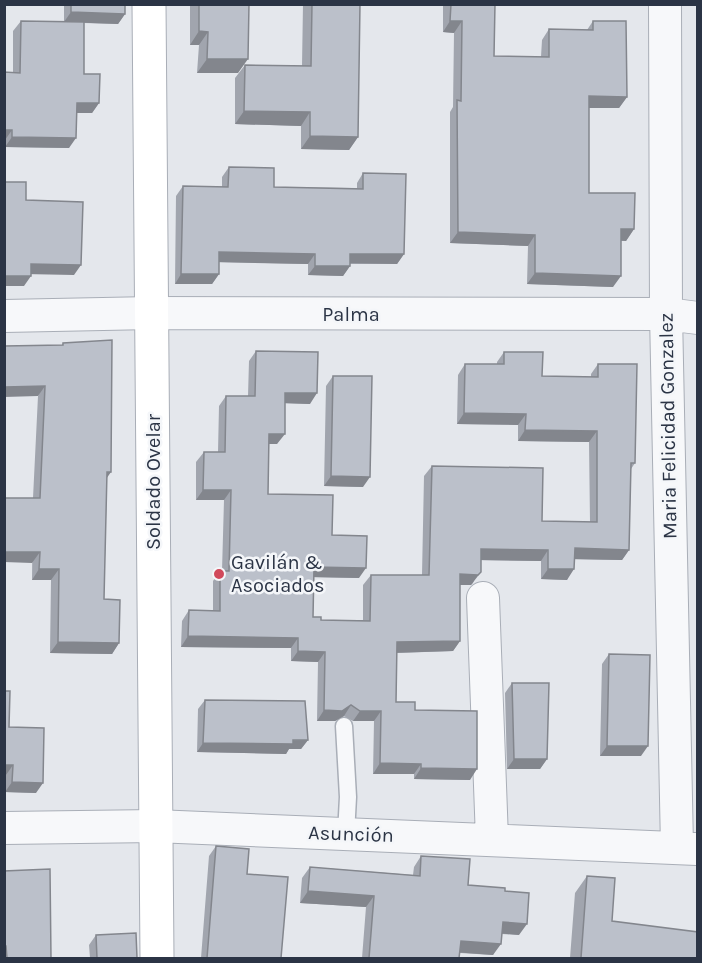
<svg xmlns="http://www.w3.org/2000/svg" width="702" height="963" font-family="Karla,sans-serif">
  <rect width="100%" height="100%" fill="#e4e7ec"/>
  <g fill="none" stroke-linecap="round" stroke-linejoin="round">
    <g stroke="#a9aeb7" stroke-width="19">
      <path id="service" d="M344,726L348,797L346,834"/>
    </g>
    <g stroke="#a9aeb7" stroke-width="34">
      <path id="minor" d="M665,4L666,314L677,847
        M4,316L152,313L666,314L698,318
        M483,598L492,839
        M4,828L155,826L697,849"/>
    </g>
    <g stroke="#a9aeb7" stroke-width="35">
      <path id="secondary" d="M149,4L157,958"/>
    </g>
    <use href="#service" stroke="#f7f8fa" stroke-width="16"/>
    <use href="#minor" stroke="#f7f8fa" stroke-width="32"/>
    <use href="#secondary" stroke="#fff" stroke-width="33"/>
  </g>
  <path fill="#a1a5ae" d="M64,4H125V14L118,24L84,23V74L99,103L92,113H77L69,148L5,147L4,72L13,73V31L21,21L64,22Z
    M190,4H249L238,73H197L199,45H190Z
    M303,4H360L358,137L349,150L301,149V126L235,124V78L245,65L302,66Z
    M443,4H495L494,56L541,57L542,40L549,29L587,30L593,21L627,97L619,108H589V193L634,229L626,241H621L613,287L527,284L528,246L450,243V112L453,107L454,33L443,32Z
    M229,167L274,187L357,188V183L363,173L404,254L397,264H350V266L343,276L308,275V264L219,262V274L212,284H175L176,196L183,186L222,187V177Z
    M63,343L107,479L104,599L119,643L112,654L50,653L51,580H32L33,498L38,396Z
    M256,351L310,404L285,403L277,444H269L268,494L332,535L359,578L314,577L313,617L321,620H363V585L371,575H422L424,476L432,466L542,521L590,522L589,442L518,441V425L457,424L458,375L465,364H497V362L504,352L542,376L591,377V374L598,364L635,463L631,469L629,550L622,560L574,559L567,580L541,579V561L481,560L473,583L471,585H460V641L453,651L397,653L396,702L415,710L470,780L414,779V774H373L374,721H353L344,716L335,721H317L318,662L291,661V648L181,647L182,621L189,610L213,611V581L220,571H222L224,500H196V462L204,452H218L219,406L226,396H248L249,361Z
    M333,376L363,487L324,486L326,386Z
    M609,654L641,756H600L602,664Z
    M512,683L547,759L540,769H507L505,693Z
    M205,700L308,740L301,749H289L286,754L197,752L198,709Z
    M9,727L36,793L5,792Z
    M216,846L247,874L281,958H201L209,856Z
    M421,856L468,885L505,891L519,935L502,934L493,955L460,953L459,958H362L366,907L300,903L302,878L310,867L413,875L414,867Z
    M4,871L51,958H4Z
    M587,876L612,921L698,958H570L575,893Z
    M96,935L137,958H90L89,945Z"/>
  <path fill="#83868d" d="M71,12L125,14L118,24L64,22Z
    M450,21H462L454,33L443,32Z
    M199,31L208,32L199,45H190Z
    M207,59H248L238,73H197Z
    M589,96L627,97L619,108H582Z
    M77,103H99L92,113H70Z
    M244,111L310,112L301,126L235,124Z
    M4,130H12L5,140H4Z
    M310,136L358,137L349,150L301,149Z
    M12,137L76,138L69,148L5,147Z
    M621,229H634L626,241L614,240Z
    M458,232L535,235L528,246L450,243Z
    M219,252L315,254L308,264L212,262Z
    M350,254H404L397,264L343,263Z
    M31,264L81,265L74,275L24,274Z
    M315,266H350L343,276L308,275Z
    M535,273L621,276L613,287L527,284Z
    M181,274H219L212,284H175Z
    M4,276H31L24,286H4Z
    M45,386L38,396L4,397V387Z
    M285,393H317L310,404L278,403Z
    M464,413L526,414L518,425L457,424Z
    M525,430L597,431L589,442L518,441Z
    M269,434H285L277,444H262Z
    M107,472H111L104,482Z
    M331,476L370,477L363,487L324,486Z
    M203,490H231L224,500H196Z
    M575,548L629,550L622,560L567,559Z
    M481,549L548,550L541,561L474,560Z
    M4,552H40L32,563L4,562Z
    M314,567L366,568L359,578L307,577Z
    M39,569H59L51,580H32Z
    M548,569H574L567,580L541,579Z
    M481,572L471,585H453L460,574Z
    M188,636L298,638L291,648L181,647Z
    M460,641L453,651L390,653L397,642Z
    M58,642L119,643L112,654L50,653Z
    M298,651L325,652L318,662L291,661Z
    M351,705L344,716L335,721H317L324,710Z
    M360,711H381L374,721H353Z
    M308,740L301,749H289L286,754L197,752L203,743Z
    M607,746H648L641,756H600Z
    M514,759H547L540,769H507Z
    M380,763L421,764L414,774H373Z
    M4,765H13L6,775H4Z
    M421,768L477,769L470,780L414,779Z
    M12,782L43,783L36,793L5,792Z
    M308,891L374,896L366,907L300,903Z
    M503,922L527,924L519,935L495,933Z
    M461,941L501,944L493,955L453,952Z"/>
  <path fill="#bbc0ca" stroke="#83868d" stroke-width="1.5" d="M71,4H125V14L71,12Z
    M199,4H249L248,59H207L208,32L199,31Z
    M312,4H360L358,137L310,136V112L244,111L245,65L311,66Z
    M451,4H495L494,56L549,57V29L593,30V21H626L627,97L589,96V193H635L634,229H621V276L535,273V235L458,232L457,100L461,101L462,21H450Z
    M21,21L84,22V74H100L99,103H77L76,138L12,137V130H4V72L20,73Z
    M229,167L274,168V187L363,189V173L406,174L404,254H350V266H315V254L219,252V274H181L183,186L228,187Z
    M4,182H26V200L83,202L81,265L31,264V276H4Z
    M112,340L111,472H107L104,599L120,600L119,643L58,642L59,569H39L40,552H4V498H40L45,386L4,387V346L63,345V343Z
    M256,351L318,352L317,393H285V434H269L268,494L333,495L332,535L367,536L366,568L314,567L313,617H321V620L370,621L371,575H429L432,466L543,468L542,521L597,522V431L525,430L526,414L464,413L465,364H504V352H543L542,376L598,377V364H637L635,463H631L629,550L575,548L574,569H548V550L481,549V572L478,575L460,574V641L397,642L396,702H415V710L477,711V769L421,768V764L380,763L381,711H360L351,705L342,711L324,710L325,652L298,651V638L188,636L189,610L220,611V571H229L231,490H203L204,452H225L226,396H255Z
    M333,376H372L370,477L331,476Z
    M609,654L650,655L648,746H607Z
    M512,683H549L547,759H514Z
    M4,691H10L9,727L44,728L43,783L12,782L13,765H4Z
    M205,700L305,701L308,740H293V744L203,743Z
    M216,846L249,849L247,874L288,877L281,958H189H207Z
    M421,856L470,859L468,885L505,888V891L529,893L527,924L503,922L501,944L461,941L459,958H369L374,896L308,891L310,867L420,876Z
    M50,869L51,958H7L6,946H4V871Z
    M587,876L615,878L612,921L698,932V958H581Z
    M136,933L137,958H97L96,935Z"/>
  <circle fill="#d1495b" stroke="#f4f6f9" stroke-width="2" cx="219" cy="574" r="6"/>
  <g text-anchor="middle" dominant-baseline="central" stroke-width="5" stroke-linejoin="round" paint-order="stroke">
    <g font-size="20" fill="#2b3445" stroke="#f4f6f9">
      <text x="351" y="314">Palma</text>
      <text transform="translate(668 426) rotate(-91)">Maria Felicidad Gonzalez</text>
      <text transform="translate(153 482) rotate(-90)">Soldado Ovelar</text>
      <text transform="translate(351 834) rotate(2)">Asunción</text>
    </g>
    <g font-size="20" fill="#2b3445" stroke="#f4f6f9" text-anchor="start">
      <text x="231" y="562">Gavilán &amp;<tspan x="231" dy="23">Asociados</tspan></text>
    </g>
  </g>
  <rect width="702" height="963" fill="none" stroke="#2b3445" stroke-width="12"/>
</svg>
